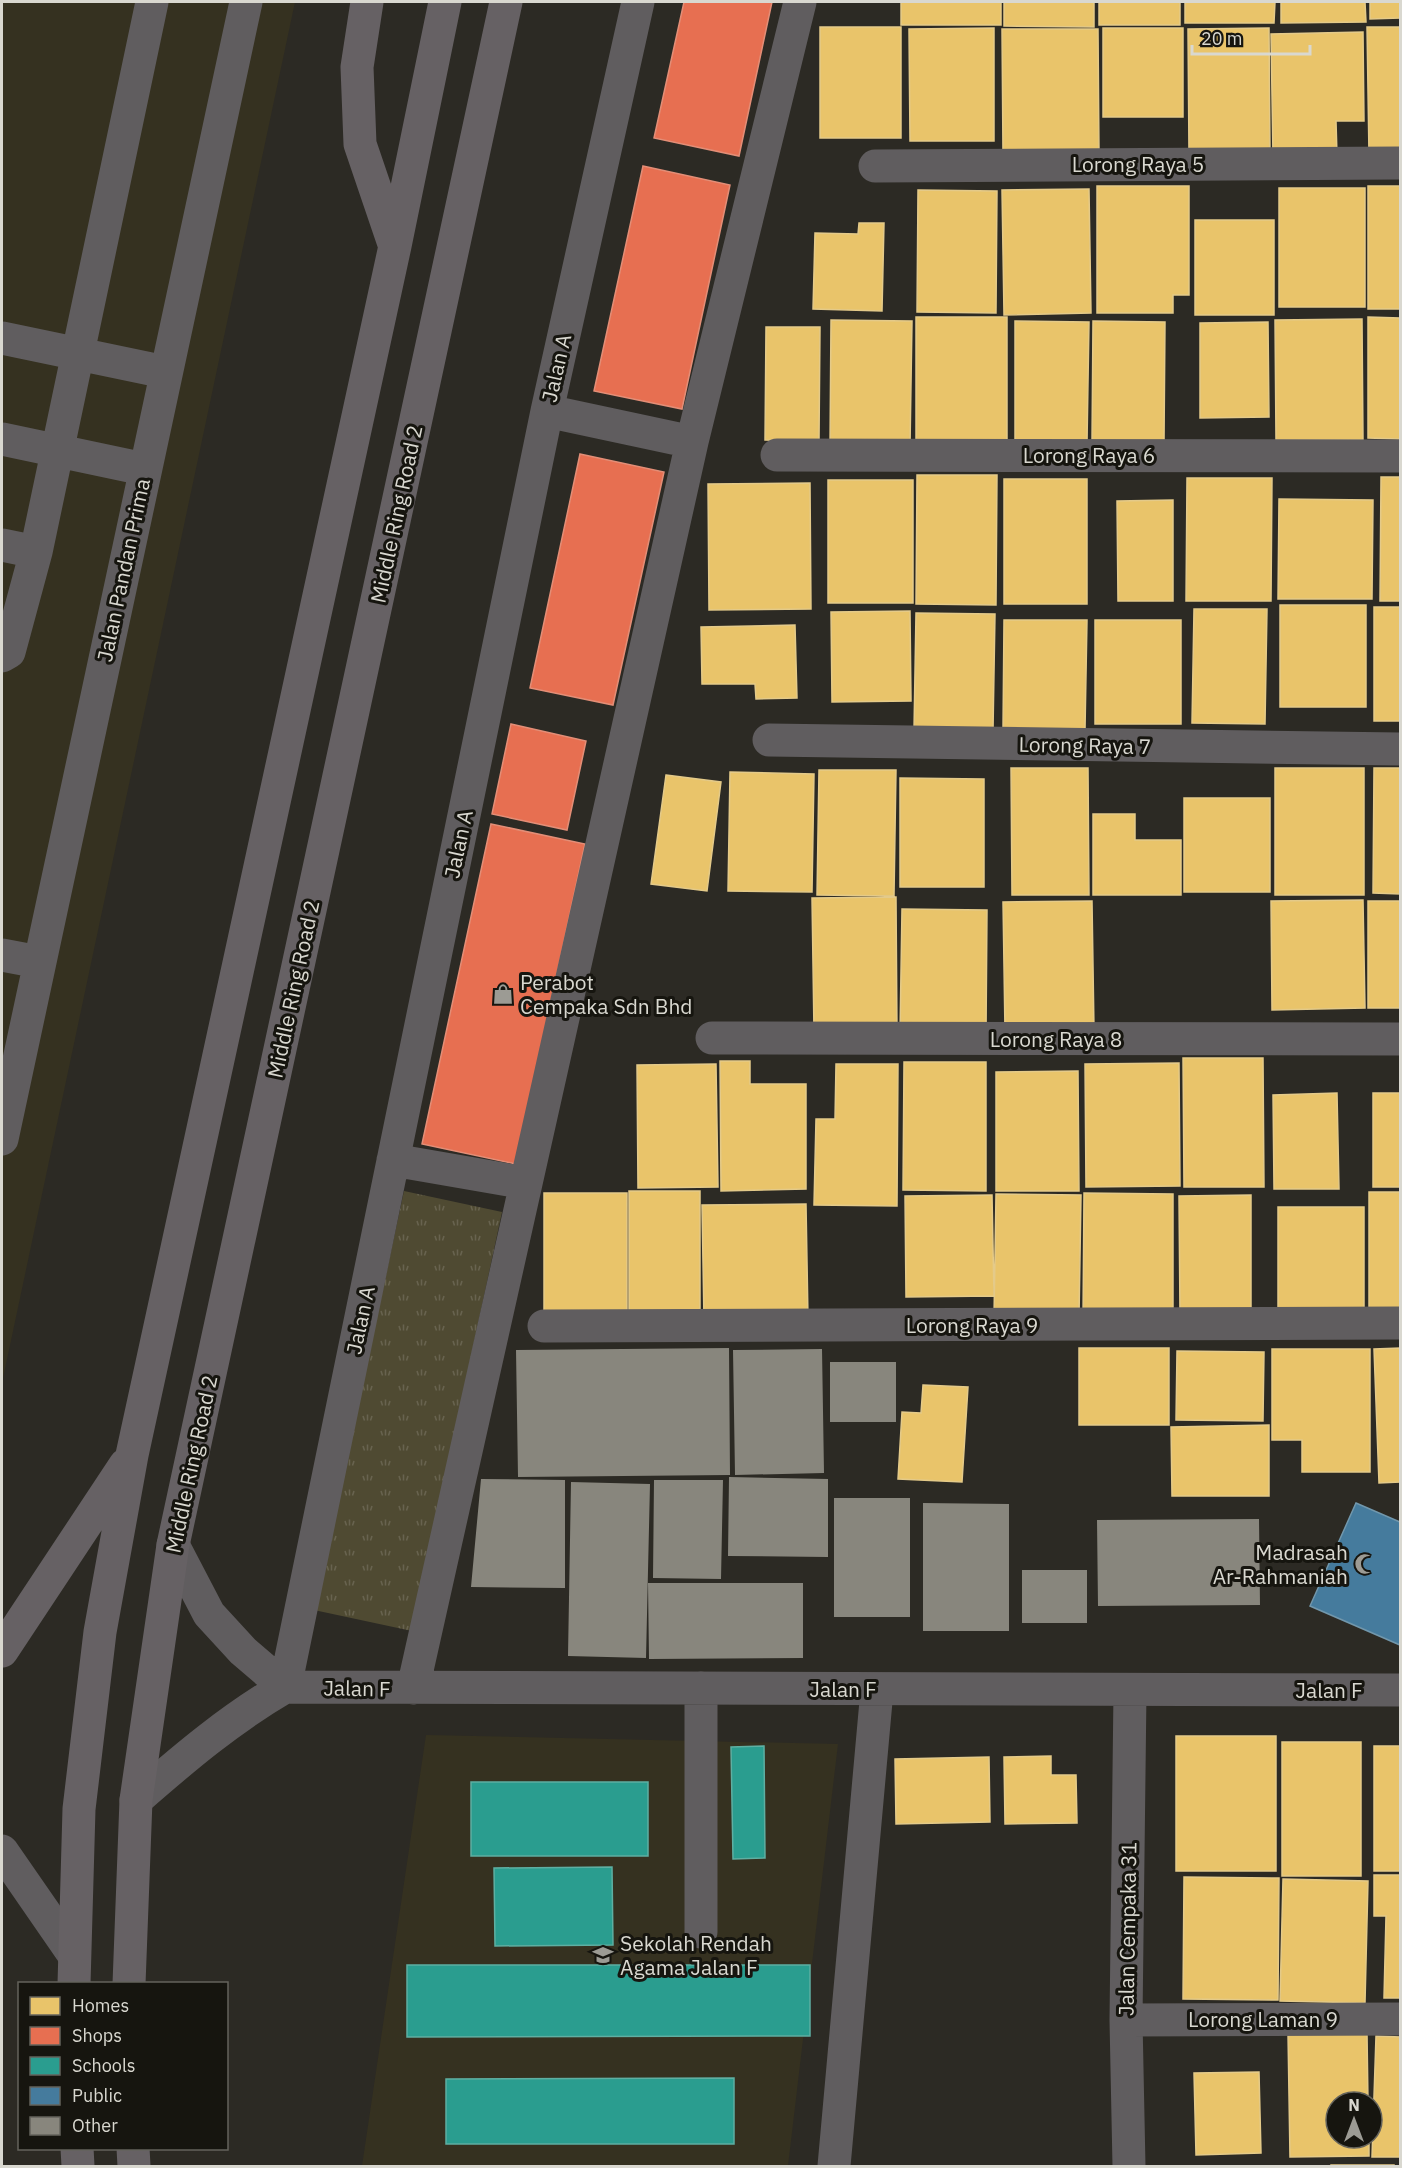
<svg xmlns="http://www.w3.org/2000/svg" width="1402" height="2168" font-family="'IBM Plex Sans',sans-serif">
  <defs>
    <pattern id="grass-tufts" width="24" height="20" patternUnits="userSpaceOnUse" patternTransform="scale(1.5)"><rect width="24" height="20" fill="#4f4a32"/><path d="M3 7l-1-3M5 7V3M7 7l1-3M15 17l-1-3M17 17v-4M19 17l1-3" fill="none" stroke="#68634f"/></pattern>
  </defs>
  <rect width="100%" height="100%" fill="#2c2a24"/>
  <path fill="#353120" d="M2,2H295L2,1383Z
    M426,1735L838,1744L788,2166H362Z"/>
  <path fill="url(#grass-tufts)" d="M404,1191L502,1212L412,1631L314,1610Z"/>
  <path fill="#e9c46a" stroke="#e4ca89" stroke-width="1.5" d="M901,2H1001V25H901Z
    M1004,2H1094V27L1004,26Z
    M1099,2H1180V25H1099Z
    M1185,2H1275L1274,23H1185Z
    M1281,2H1365L1366,22L1281,23Z
    M1370,2H1400V18L1370,19Z
    M820,27H901V138H820Z
    M1367,27H1400V154L1369,155Z
    M994,28V141H910L909,29Z
    M1103,28H1183V117H1103Z
    M1269,28L1270,152L1189,154L1188,29Z
    M1002,29H1098L1099,153L1003,154Z
    M1363,32L1364,121H1336L1337,155L1273,156L1271,34Z
    M1097,186H1189V295H1173V313H1097Z
    M1368,186H1400V309H1368Z
    M1279,188H1365V307H1279Z
    M1089,189L1091,313L1004,315L1002,190Z
    M918,190L997,191L996,313L917,312Z
    M1195,220H1274V315H1195Z
    M859,223H884L882,311L813,309L815,233L858,234Z
    M916,317H1007V445H916Z
    M1368,317L1400,318V439L1368,438Z
    M1362,319L1363,440H1276L1275,320Z
    M831,320L912,321L910,447L830,446Z
    M1015,321L1089,322L1087,443L1015,442Z
    M1093,321L1165,322L1164,443L1092,442Z
    M1268,322L1269,417L1200,418V323Z
    M766,327H820L819,441L765,440Z
    M917,475H997L996,605L916,604Z
    M1381,477H1400V601H1380Z
    M1187,478H1272L1271,601H1186Z
    M1004,479H1087V604H1004Z
    M828,480H913V603H828Z
    M810,483L811,609L709,610L708,484Z
    M1279,499L1373,500L1372,599H1278Z
    M1173,500V601H1118L1117,501Z
    M1280,605H1366V707H1280Z
    M1374,607H1400V721H1374Z
    M1194,609H1267L1265,724L1192,723Z
    M910,611L911,701L832,702L831,612Z
    M916,613L995,614L993,731L914,730Z
    M1004,620H1087L1085,730L1003,729Z
    M1095,620H1181V724H1095Z
    M795,625L797,698L756,699L755,684H702L701,627Z
    M1011,768H1088L1089,895H1012Z
    M1275,768H1364V895H1275Z
    M1374,768H1400V894L1373,893Z
    M819,770H896L894,896L817,895Z
    M730,772L814,774L812,892L728,891Z
    M666,775L721,782L707,891L651,884Z
    M900,778L984,779V887H900Z
    M1184,798H1270V892H1184Z
    M1093,814H1135V840H1181V895H1093Z
    M896,897L897,1031L814,1032L812,898Z
    M1363,900L1365,1008L1272,1010L1271,901Z
    M1092,901L1094,1030L1005,1031L1003,902Z
    M1368,901H1400V1008H1368Z
    M902,909L987,910L986,1035L900,1033Z
    M1183,1058H1263L1264,1187H1184Z
    M720,1061H750V1084H806V1189L721,1191Z
    M904,1062H986V1191L903,1190Z
    M1179,1063L1180,1186L1086,1187L1085,1064Z
    M716,1064L718,1187L638,1188L637,1065Z
    M836,1064H898L897,1206L814,1205L816,1119H835Z
    M1078,1071L1079,1191H996V1072Z
    M1337,1093L1339,1189H1274L1273,1095Z
    M1373,1093H1400V1187H1373Z
    M629,1191H700V1322H629Z
    M1369,1192H1400V1310H1369Z
    M544,1193H627V1315H544Z
    M1084,1193L1173,1194V1319L1083,1318Z
    M996,1194L1081,1195L1079,1318L994,1317Z
    M992,1195L994,1296L906,1297L905,1196Z
    M1251,1195V1315L1180,1316L1179,1196Z
    M806,1204L808,1318L704,1320L702,1205Z
    M1278,1207H1364V1310H1278Z
    M1079,1348H1169V1425H1079Z
    M1400,1348V1482L1379,1483L1374,1349Z
    M1272,1349H1370V1472H1302V1440H1272Z
    M1177,1351L1264,1352L1263,1421L1176,1420Z
    M923,1385L968,1387L962,1482L898,1479L902,1412L921,1413Z
    M1269,1425V1496H1172L1171,1427Z
    M1176,1736H1276V1871H1176Z
    M1282,1742H1361V1876H1282Z
    M1374,1746H1400V1871H1374Z
    M1051,1756V1775H1076L1077,1823L1005,1824L1004,1757Z
    M989,1757L990,1822L896,1824L895,1759Z
    M1374,1875H1400V1998H1384L1386,1916H1374Z
    M1184,1877L1279,1878L1278,2000L1183,1999Z
    M1283,1879L1368,1881L1365,2003L1280,2001Z
    M1367,2033L1368,2102H1336V2138H1369V2156L1290,2157L1288,2034Z
    M1376,2036L1400,2037V2157H1372Z
    M1259,2072L1261,2153L1196,2155L1194,2073Z
    M1331,2165H1394V2166H1331Z"/>
  <path fill="#e76f51" stroke="#e38e77" stroke-width="1.5" d="M684,2H772L739,156L654,138Z
    M643,166L730,185L682,409L594,391Z
    M580,454L664,472L613,705L530,688Z
    M511,724L586,741L567,830L492,814Z
    M491,824L585,844L516,1164L422,1144Z"/>
  <path fill="#2a9d8f" stroke="#5eafa2" stroke-width="1.5" d="M764,1746L765,1858L733,1859L731,1747Z
    M471,1782H648V1856H471Z
    M612,1867L613,1945L495,1946L494,1868Z
    M407,1965H810V2036L407,2037Z
    M734,2078V2144H446V2079Z"/>
  <path fill="#457b9d" stroke="#7197ac" stroke-width="1.5" d="M1356,1503L1400,1522V1645L1310,1606Z"/>
  <path fill="#88867d" d="M729,1348L730,1475L518,1477L516,1350Z
    M822,1349L824,1473L735,1475L733,1350Z
    M830,1362H896V1422H830Z
    M729,1477L828,1479V1557L728,1556Z
    M481,1479L565,1480V1588L471,1587Z
    M654,1480H723L721,1579L653,1578Z
    M571,1482L650,1484L646,1658L568,1656Z
    M834,1498H910V1617H834Z
    M923,1503L1009,1504V1631H923Z
    M1259,1519L1260,1605L1098,1606L1097,1520Z
    M1022,1570H1087V1623H1022Z
    M648,1583H803V1658L649,1659Z"/>
  <g fill="none" stroke-linecap="round" stroke-linejoin="round">
    <path stroke="#605d5f" stroke-width="33" d="M875,166L1400,163
      M2,338L165,372
      M547,411L692,442
      M2,439L144,469
      M777,455L1400,456
      M2,545L36,552L152,2
      M2,656L9,652L36,552
      M769,740L1400,749
      M2,955L39,962
      M712,1038L1400,1039
      M2,1139L246,2
      M393,1160L526,1183
      M544,1326L1400,1323
      M173,1545L209,1614L243,1651L285,1687
      M285,1687L547,411L638,2
      M413,1688L692,442L800,2
      M701,1688V1932
      M136,1800C184,1758 230,1719 285,1687L1400,1690
      M2,1851L74,1955
      M1126,2020L1400,2019
      M834,2166L877,1690
      M1129,2166L1126,2020L1130,1691"/>
    <path stroke="#666164" stroke-width="33" d="M367,2L357,67L360,144L394,244
      M2,1651L125,1465
      M74,1984L79,1809L100,1632L132,1455L395,246L445,2
      M129,1984L136,1800L173,1545L506,2
      M77,2148L78,2166
      M133,2148L134,2166"/>
  </g>
  <defs>
    <g id="shop-bare" transform="scale(1.62)"><path d="M-5-2.5h2.3a2.7 3.5 0 0 1 5.4 0H5L5.5 6h-11ZM-1.5-2.5h3a1.5 2.3 0 0 0-3 0Z" fill="#9c9b94" stroke="#16150f" stroke-width="2.5" paint-order="stroke"/></g>
    <g id="mosque-bare" transform="scale(1.62)"><path d="M3.5-4.9A6 6 0 1 0 3.5 4.9A5 5 0 1 1 3.5-4.9Z" fill="#9c9b94" stroke="#16150f" stroke-width="2.5" paint-order="stroke"/></g>
    <g id="school-bare" transform="scale(1.62)"><path d="M0-5L7-2L0 1L-7-2ZM-4 1L0 2.5L4 1V4Q0 6-4 4Z" fill="#9c9b94" stroke="#16150f" stroke-width="2.5" paint-order="stroke"/></g>
  </defs>
  <g fill-rule="evenodd">
    <use href="#shop-bare" x="503" y="994"/>
    <use href="#mosque-bare" x="1365" y="1564"/>
    <use href="#school-bare" x="603" y="1955"/>
  </g>
  <g text-anchor="middle" dominant-baseline="central" stroke-width="6" stroke-linejoin="round" paint-order="stroke">
    <g font-size="21" fill="#d9d8d0" stroke="#16150f">
      <text x="1138" y="164">Lorong Raya 5</text>
      <text transform="translate(556 368) rotate(-77)">Jalan A</text>
      <text x="1089" y="455">Lorong Raya 6</text>
      <text transform="translate(396 514) rotate(-78)">Middle Ring Road 2</text>
      <text transform="translate(123 570) rotate(-78)">Jalan Pandan Prima</text>
      <text transform="translate(1085 745) rotate(1)">Lorong Raya 7</text>
      <text transform="translate(458 844) rotate(-78)">Jalan A</text>
      <text transform="translate(293 989) rotate(-78)">Middle Ring Road 2</text>
      <text x="1056" y="1039">Lorong Raya 8</text>
      <text transform="translate(360 1320) rotate(-78)">Jalan A</text>
      <text x="972" y="1325">Lorong Raya 9</text>
      <text transform="translate(191 1464) rotate(-78)">Middle Ring Road 2</text>
      <text transform="translate(357 1688) rotate(1)">Jalan F</text>
      <text x="843" y="1689">Jalan F</text>
      <text x="1329" y="1690">Jalan F</text>
      <text transform="translate(1127 1929) rotate(-89)">Jalan Cempaka 31</text>
      <text x="1263" y="2019">Lorong Laman 9</text>
    </g>
    <g font-size="21" fill="#d9d8d0" stroke="#16150f" text-anchor="start">
      <text x="520" y="982">Perabot<tspan x="520" dy="24">Cempaka Sdn Bhd</tspan></text>
      <text x="1348" y="1552" text-anchor="end">Madrasah<tspan x="1348" dy="24">Ar-Rahmaniah</tspan></text>
      <text x="620" y="1943">Sekolah Rendah<tspan x="620" dy="24">Agama Jalan F</tspan></text>
    </g>
  </g>
  <rect width="1402" height="2168" fill="none" stroke="#d9d8d0" stroke-width="6"/>
  <rect x="18" y="1982" width="210" height="168" fill="#16150f" stroke="#64635c" stroke-width="1.5"/>
  <rect x="30" y="1997" width="30" height="18" fill="#e9c46a" stroke="#64635c" stroke-width="1.5"/>
  <text x="72" y="2012" font-size="18" fill="#d9d8d0">Homes</text>
  <rect x="30" y="2027" width="30" height="18" fill="#e76f51" stroke="#64635c" stroke-width="1.5"/>
  <text x="72" y="2042" font-size="18" fill="#d9d8d0">Shops</text>
  <rect x="30" y="2057" width="30" height="18" fill="#2a9d8f" stroke="#64635c" stroke-width="1.5"/>
  <text x="72" y="2072" font-size="18" fill="#d9d8d0">Schools</text>
  <rect x="30" y="2087" width="30" height="18" fill="#457b9d" stroke="#64635c" stroke-width="1.5"/>
  <text x="72" y="2102" font-size="18" fill="#d9d8d0">Public</text>
  <rect x="30" y="2117" width="30" height="18" fill="#88867d" stroke="#64635c" stroke-width="1.5"/>
  <text x="72" y="2132" font-size="18" fill="#d9d8d0">Other</text>
  <g transform="translate(1354 2120)"><circle r="28" fill="#16150f" stroke="#64635c" stroke-width="1.5"/>
  <path d="M0-4.5L10 22L0 15L-10 22Z" fill="#9c9b94"/>
  <text y="-9" font-size="16" font-weight="bold" text-anchor="middle" fill="#d9d8d0">N</text>
  </g>
  <path d="M1192 45v9h118v-9" fill="none" stroke="#d9d8d0" stroke-width="3"/>
  <text x="1201" y="45" font-size="18" fill="#d9d8d0" stroke="#16150f" stroke-width="4.5" paint-order="stroke">20 m</text>
</svg>
